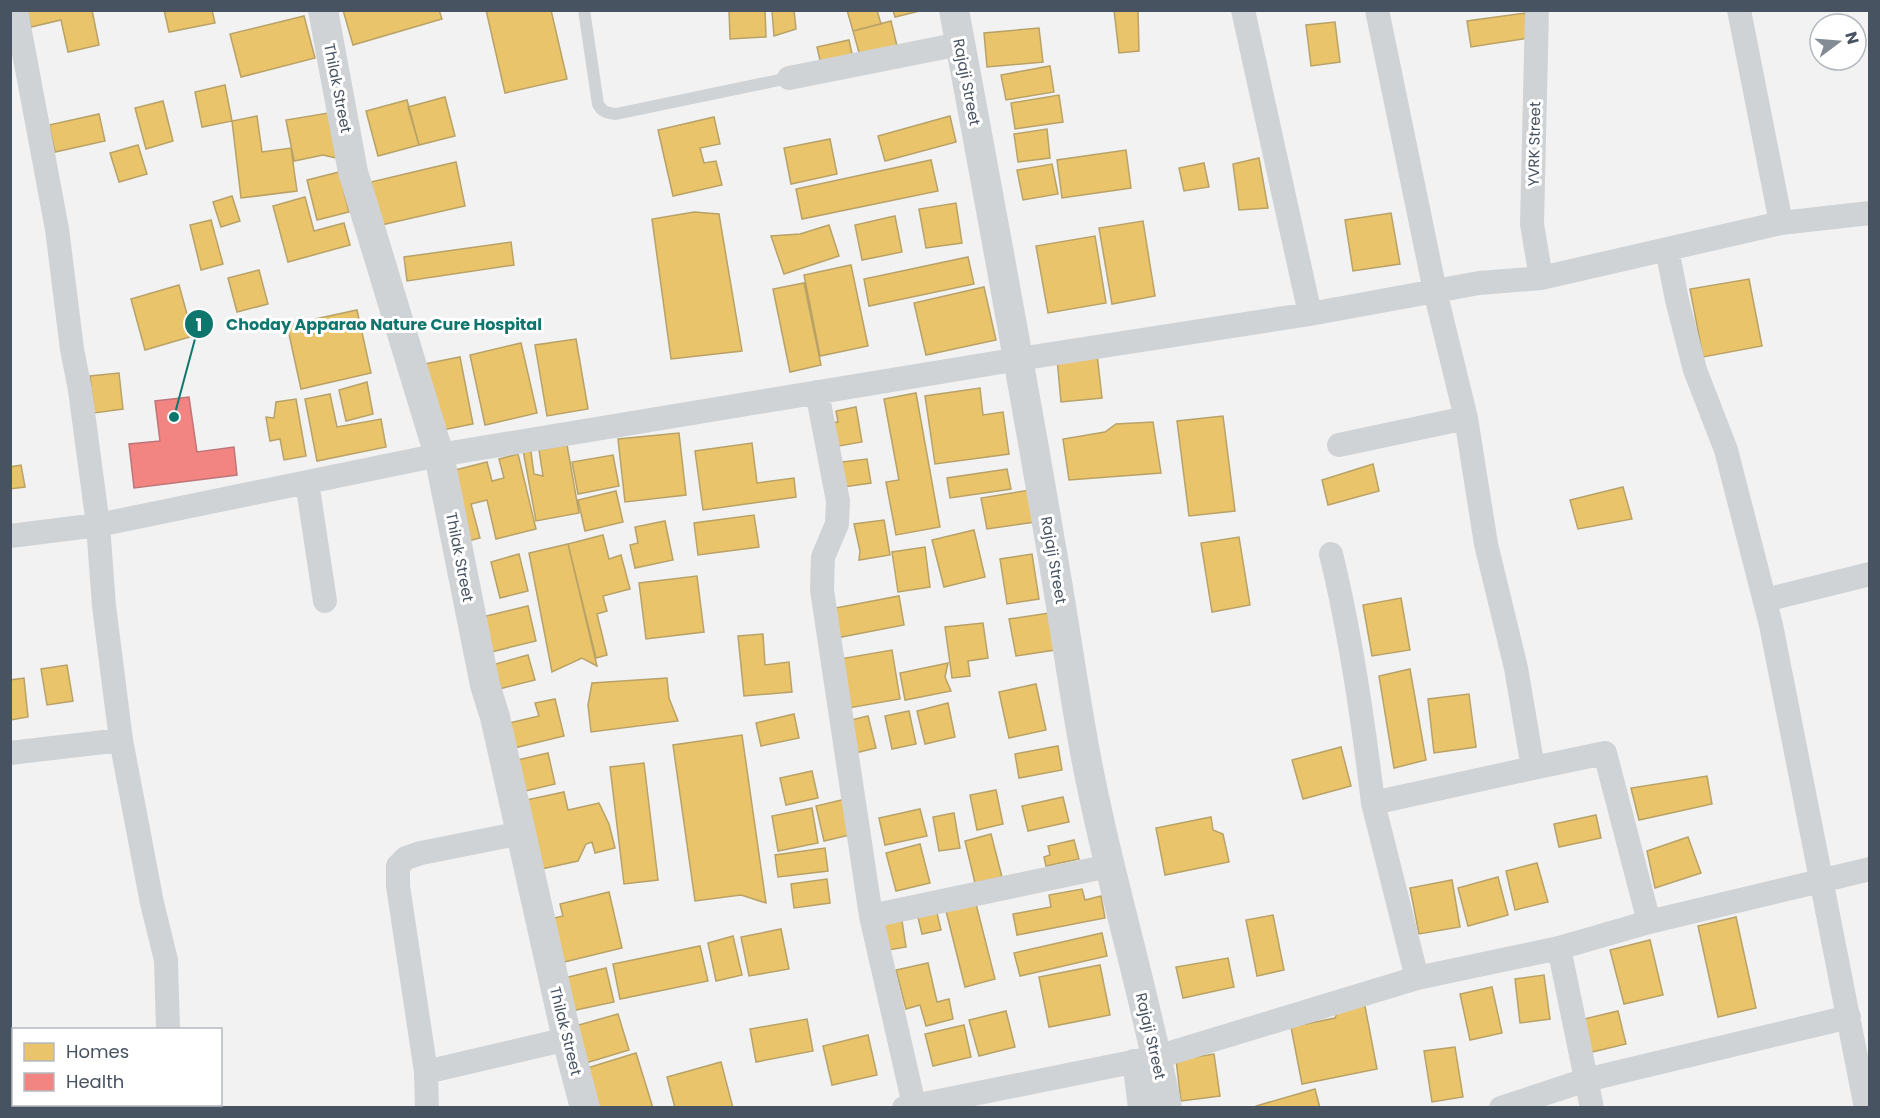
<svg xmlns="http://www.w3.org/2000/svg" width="1880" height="1118" font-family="Poppins,sans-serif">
  <rect width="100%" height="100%" fill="#f3f2f2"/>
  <path fill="#e9c46a" stroke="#b8a267" stroke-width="1.5" d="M27,10H92L99,45L68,52L61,20L31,27Z
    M164,10H212L215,23L169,32Z
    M343,10H439L442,19L353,45Z
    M486,10H551L567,79L505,93Z
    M729,10H765L766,37L730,39Z
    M794,10L796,29L774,36L772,11Z
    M847,10H877L881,24L853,31Z
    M893,10H920V11L895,17Z
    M1114,10H1138L1139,51L1119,53Z
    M1525,13L1529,38L1471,47L1467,21Z
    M304,16L315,58L241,77L230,34Z
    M891,21L897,46L860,56L853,31Z
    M1335,22L1340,62L1311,66L1306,25Z
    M1039,28L1043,62L987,67L984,33Z
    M849,40L854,63L822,69L817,47Z
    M1050,66L1054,92L1006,100L1001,75Z
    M225,85L232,121L202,127L195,92Z
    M1059,95L1063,122L1015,129L1011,103Z
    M445,97L455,136L419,145L408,107Z
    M407,100L419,145L378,156L366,111Z
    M163,101L173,141L146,149L135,108Z
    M328,113L336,158L323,155L294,161L286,120Z
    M99,114L105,141L55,152L49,125Z
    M257,116L262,152L291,148L297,191L241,198L232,121Z
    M950,116L956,142L885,161L878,136Z
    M714,117L720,144L700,148L704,163L716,161L722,185L673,196L658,130Z
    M1047,129L1050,158L1018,162L1014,134Z
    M830,139L837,174L791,184L784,148Z
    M138,145L147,174L119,182L110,153Z
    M1126,150L1131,188L1062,198L1057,160Z
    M1259,158L1268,208L1239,210L1233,164Z
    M931,160L938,191L802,219L796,189Z
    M456,162L465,206L381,225L371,182Z
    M1204,163L1209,187L1184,191L1179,168Z
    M1052,164L1058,194L1023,200L1017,170Z
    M339,172L349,212L317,220L307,180Z
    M232,196L240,221L221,227L213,202Z
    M305,197L314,231L344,223L350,245L288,262L273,206Z
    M956,203L962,243L926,248L919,209Z
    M694,212L719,214L742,351L671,359L652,219Z
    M1391,213L1400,264L1353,271L1345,220Z
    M895,216L902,252L862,260L855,225Z
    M211,220L223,264L201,270L190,225Z
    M1143,221L1155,296L1112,304L1099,228Z
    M829,225L839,256L784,274L771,236L800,234Z
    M1095,236L1106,303L1048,313L1036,246Z
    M511,242L514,265L407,281L404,257Z
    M968,257L974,284L869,306L864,279Z
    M851,265L868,346L820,356L804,275Z
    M259,270L268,304L237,312L228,278Z
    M1749,279L1762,346L1703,357L1690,289Z
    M804,283L821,365L790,372L773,289Z
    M179,285L193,336L145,350L131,299Z
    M984,287L996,340L926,355L914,303Z
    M357,310L371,373L301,389L287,325Z
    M576,339L588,409L547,416L535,345Z
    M521,343L537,413L485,425L470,355Z
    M1097,354L1102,398L1061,402L1057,359Z
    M460,357L473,424L437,431L424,364Z
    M119,373L123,409L94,413L90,376Z
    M367,382L373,414L346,421L339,390Z
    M980,388L983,415L1003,412L1009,454L935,464L925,396Z
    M916,393L940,527L896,535L886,482L899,480L884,399Z
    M330,394L337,427L381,419L386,447L317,461L305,399Z
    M296,399L306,456L284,460L280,439L270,441L266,417L274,418L276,402Z
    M856,407L862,442L828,448L824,424L838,422L836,411Z
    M1223,416L1235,511L1189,516L1177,421Z
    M1153,422L1161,473L1069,480L1063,439L1105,432L1116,424Z
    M679,433L686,495L625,502L618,439Z
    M752,443L757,483L794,478L796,497L703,510L695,451Z
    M567,445L579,513L536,521L523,450L531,452L534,474L543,476L539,450Z
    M518,454L536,529L496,539L487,500L471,504L480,538L464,542L447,472L487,462L492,481L504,478L499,459Z
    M613,455L619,486L578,494L572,462Z
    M867,459L871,483L837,488L834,463Z
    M1373,464L1379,491L1328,505L1322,480Z
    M21,465L25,487L10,489V467Z
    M1007,469L1011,489L950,498L947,478Z
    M1623,487L1632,519L1578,529L1570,500Z
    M1030,490L1035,522L987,529L981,498Z
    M616,491L623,522L585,531L578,500Z
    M754,515L759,547L698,555L694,523Z
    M884,520L890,555L859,560L860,551L854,524Z
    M665,521L673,560L635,568L630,545L638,543L635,527Z
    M974,530L985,577L944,587L932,540Z
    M603,535L609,559L621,555L630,589L603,596L607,611L597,614L607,655L596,658L568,544Z
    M1239,537L1250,605L1212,612L1201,543Z
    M568,544L597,666L582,658L552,672L529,553Z
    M925,547L930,587L898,592L892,552Z
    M519,554L528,591L500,598L491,562Z
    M1032,554L1039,599L1007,604L1000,559Z
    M697,576L704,632L646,639L639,583Z
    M899,596L904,625L836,638L830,609Z
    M1401,598L1410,650L1372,656L1363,605Z
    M528,606L536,641L491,652L482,617Z
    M1049,613L1055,650L1016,656L1009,619Z
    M983,623L988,658L968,661L970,676L952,678L945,627Z
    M763,634L765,665L789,662L792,692L744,696L738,636Z
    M892,650L900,699L843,709L834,660Z
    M528,655L535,680L499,689L492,665Z
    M948,663L945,677L951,691L905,700L900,673Z
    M67,665L73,701L47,705L41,669Z
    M1410,669L1426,760L1394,768L1379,676Z
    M24,678L28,717L10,720V680Z
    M667,678L669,698L678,721L591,732L588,705L592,683Z
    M1036,684L1046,730L1009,738L999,692Z
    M1469,694L1476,747L1434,753L1428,699Z
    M555,699L564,736L514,748L509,723L539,716L535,703Z
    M948,703L955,737L925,744L917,711Z
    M909,711L916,744L892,749L885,716Z
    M794,714L799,738L761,746L756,723Z
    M868,716L876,748L851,754L843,722Z
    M742,735L766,903L741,895L695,901L673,745Z
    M1058,746L1062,770L1019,778L1015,754Z
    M1341,747L1351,786L1303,799L1292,760Z
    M548,753L555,784L521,792L513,761Z
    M644,763L658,880L624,884L610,767Z
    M812,771L818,798L786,805L780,778Z
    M1707,776L1712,804L1639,820L1631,788Z
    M996,790L1003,824L977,830L970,795Z
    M564,792L568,810L599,803L609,824L615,848L595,853L592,842L586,844L578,861L541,869L526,800Z
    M1063,797L1069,822L1028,831L1022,806Z
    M846,799L854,834L824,841L816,806Z
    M812,808L818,843L778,851L772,816Z
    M920,809L927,836L885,845L879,818Z
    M954,813L960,848L939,851L933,817Z
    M1596,815L1601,838L1559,847L1554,824Z
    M1211,817L1213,830L1223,834L1229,862L1165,875L1156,828Z
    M991,834L1002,877L975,883L965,841Z
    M1688,837L1701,873L1655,888L1647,851Z
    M1074,840L1079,859L1046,866L1044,857L1050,855L1048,846Z
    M920,844L930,883L896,891L886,853Z
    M825,848L828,871L778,877L775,855Z
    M1537,863L1548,902L1515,910L1506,871Z
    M1498,877L1508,915L1468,926L1458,888Z
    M827,879L830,903L794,908L791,884Z
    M1452,880L1460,927L1419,934L1410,888Z
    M1082,889L1085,900L1101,896L1105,918L1017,935L1013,914L1051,907L1049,895Z
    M609,892L622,948L560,963L550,919L563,916L560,904Z
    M976,904L995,979L965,987L946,911Z
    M936,909L941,930L922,934L917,913Z
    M1273,915L1284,970L1257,976L1246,920Z
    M1736,917L1756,1008L1718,1017L1698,926Z
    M902,921L906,947L889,950L884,924Z
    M781,929L789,969L749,976L741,937Z
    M1102,933L1107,956L1020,976L1014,953Z
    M733,936L742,975L716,981L708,943Z
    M1650,940L1663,995L1624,1004L1610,950Z
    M700,946L708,981L620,999L613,964Z
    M1228,958L1234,987L1183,998L1176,967Z
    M928,963L937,1002L949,999L953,1019L926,1026L920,1005L906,1009L896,970Z
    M1100,965L1110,1015L1049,1027L1039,977Z
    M606,968L614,1002L571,1011L564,978Z
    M1544,975L1550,1019L1520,1023L1515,979Z
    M1492,987L1502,1033L1470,1040L1460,994Z
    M1364,1001L1377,1069L1302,1084L1291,1027L1335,1018L1340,1006Z
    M1006,1011L1015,1047L979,1056L969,1020Z
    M1618,1011L1626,1044L1588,1053L1580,1020Z
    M618,1014L629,1050L579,1065L568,1028Z
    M807,1019L813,1051L756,1062L750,1029Z
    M964,1025L971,1057L933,1066L925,1034Z
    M868,1035L877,1075L832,1085L823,1046Z
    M1455,1047L1463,1097L1432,1102L1424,1051Z
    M636,1053L653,1108H596L584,1069Z
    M1214,1054L1220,1096L1181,1101L1176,1060Z
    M721,1062L733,1108H675L667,1077Z
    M1315,1089L1320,1108H1256V1106Z"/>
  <path fill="#f28482" stroke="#bf7578" stroke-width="1.5" d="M189,397L197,452L234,447L237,475L134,488L129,444L160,441L155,401Z"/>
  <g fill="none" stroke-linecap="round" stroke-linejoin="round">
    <path stroke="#d0d3d6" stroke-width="12" d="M584,10L598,104C602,112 607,113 616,114L789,78"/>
    <path stroke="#d0d3d6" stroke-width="24" d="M16,10L57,229L72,349L80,390L98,525L104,606L121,740L152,903L166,960L168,1030
      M1243,10L1310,314
      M1377,10L1435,291L1466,418L1486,544L1516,668L1533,768L1605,753L1649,922
      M1537,10L1532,224L1541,278
      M1739,10L1781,223
      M789,78L960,44
      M1667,249L1677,300L1695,370L1726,450L1771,625L1866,1108
      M817,392L838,501L837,524L823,557L822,590L871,916
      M1339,445L1466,418
      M307,482L325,601
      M10,536L98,525L439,455L1019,359L1310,314L1479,283L1541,278L1781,223L1870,213
      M1331,554C1351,635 1363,719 1373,803
      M1765,600L1870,574
      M10,753L121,740
      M1559,948L1592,1108
      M1417,978L1373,803L1533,768
      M1134,1061L1140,1108
      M10,1064L14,1108
      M426,1072L398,886V866L406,858L421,853L521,833
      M169,1104V1108
      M914,1105L871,916L1109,866
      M427,1108L426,1072L567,1039
      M904,1108L1157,1057L1417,978L1559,948L1649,922L1870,869
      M1501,1108L1586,1080L1849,1017"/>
    <path stroke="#d0d3d6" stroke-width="30" d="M323,10L353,172L439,455L485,685L495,717L567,1039L585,1108
      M954,10C987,187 1020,364 1050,541C1062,607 1071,674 1083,741C1105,864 1143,984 1167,1108"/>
  </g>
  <g text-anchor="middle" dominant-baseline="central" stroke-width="6" stroke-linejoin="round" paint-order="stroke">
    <g font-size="15" fill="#475361" stroke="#fff">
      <text transform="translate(967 82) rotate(79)">Rajaji Street</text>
      <text transform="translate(338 88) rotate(79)">Thilak Street</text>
      <text transform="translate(1534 144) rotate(-89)">YVRK Street</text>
      <text transform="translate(460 557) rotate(79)">Thilak Street</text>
      <text transform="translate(1054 560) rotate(80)">Rajaji Street</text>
      <text transform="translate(566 1031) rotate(76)">Thilak Street</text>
      <text transform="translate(1151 1036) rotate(77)">Rajaji Street</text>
    </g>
  </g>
  <path fill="none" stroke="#0f766e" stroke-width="2" d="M174 417L199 324"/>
  <g fill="#0f766e" stroke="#fff" stroke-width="2">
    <circle cx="174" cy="417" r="6"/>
    <circle cx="199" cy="324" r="15"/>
  </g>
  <g font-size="18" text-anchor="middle" font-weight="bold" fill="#fff">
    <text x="199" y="331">1</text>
  </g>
  <g font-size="16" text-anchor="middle" font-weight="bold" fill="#0f766e" stroke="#fff" stroke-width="6" stroke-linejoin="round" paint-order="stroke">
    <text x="384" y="330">Choday Apparao Nature Cure Hospital</text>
  </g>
  <rect width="1880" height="1118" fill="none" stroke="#475361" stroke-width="24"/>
  <rect x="12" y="1028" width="210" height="78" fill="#ffffff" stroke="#b5bac0" stroke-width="1.5"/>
  <rect x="24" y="1043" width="30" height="18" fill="#e9c46a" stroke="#b5bac0" stroke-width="1.5"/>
  <text x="66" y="1058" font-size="18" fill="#475361">Homes</text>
  <rect x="24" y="1073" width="30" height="18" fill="#f28482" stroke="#b5bac0" stroke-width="1.5"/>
  <text x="66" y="1088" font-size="18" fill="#475361">Health</text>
  <g transform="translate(1838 42) rotate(74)"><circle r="28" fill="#ffffff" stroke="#b5bac0" stroke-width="1.5"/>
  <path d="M0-4.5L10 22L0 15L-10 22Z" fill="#838b94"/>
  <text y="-9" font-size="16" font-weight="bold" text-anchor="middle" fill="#475361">N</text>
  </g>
</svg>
